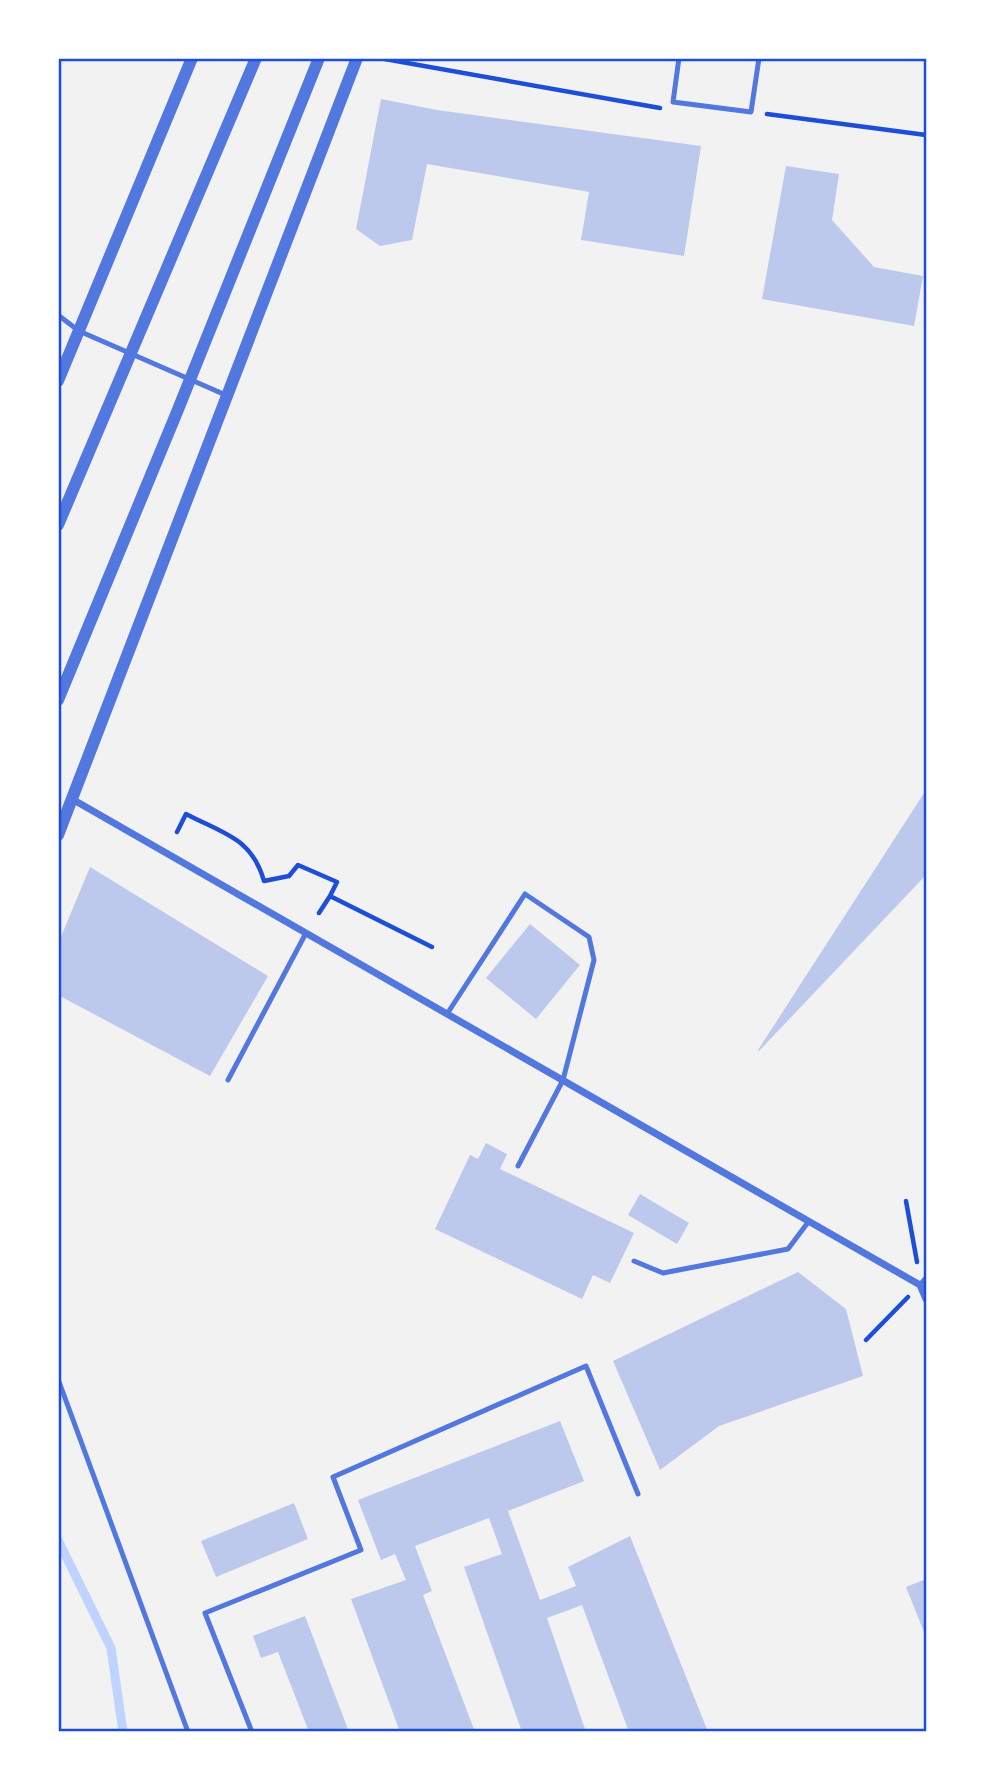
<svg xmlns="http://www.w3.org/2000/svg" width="984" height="1790" font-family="'Asap Condensed',sans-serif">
  <rect width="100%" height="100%" fill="#f2f2f2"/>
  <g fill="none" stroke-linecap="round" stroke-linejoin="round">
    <path stroke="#bfd3fe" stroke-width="9" d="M58,1540L111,1648L123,1732"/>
  </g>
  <path fill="#bdc9ec" d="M381,99L437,110L701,146L684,256L581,240L589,192L427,164L412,240L380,246L356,229Z
    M786,166L839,174L832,220L874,267L923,276L914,326L762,299Z
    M926,790V875L759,1051L758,1050Z
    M90,867L268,976L210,1076L58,995V944Z
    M530,924L580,965L536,1019L486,978Z
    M486,1143L507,1154L500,1169L634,1233L610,1283L593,1275L582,1299L435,1229L470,1155L478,1159Z
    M640,1194L689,1223L677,1244L628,1215Z
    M798,1272L846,1309L863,1376L719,1426L660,1470L613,1361Z
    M560,1421L584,1481L508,1511L540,1600L576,1586L568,1567L630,1536L708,1732H629L582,1605L547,1618L586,1732H522L464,1567L502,1554L489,1518L415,1546L432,1591L423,1595L475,1732H400L351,1599L406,1580L395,1554L381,1560L358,1500Z
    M294,1503L308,1539L216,1577L201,1541Z
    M926,1579V1637L906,1587Z
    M305,1616L349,1732H309L278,1652L261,1658L253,1636Z"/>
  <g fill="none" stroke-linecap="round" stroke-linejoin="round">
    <path stroke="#1d4ed8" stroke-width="4.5" d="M379,58L660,108
      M767,114L926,135
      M177,832L186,814C224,834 252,838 264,881L289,876L298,865L337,882L330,896
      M319,913L330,896L432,947
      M906,1201L917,1262
      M866,1340L908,1297"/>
    <path stroke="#5277de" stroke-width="5" d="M679,58L673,102L751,112L759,58
      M58,315L79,331L228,396
      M447,1014L525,894L589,937L594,960L563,1080L518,1166
      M228,1080L306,933
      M634,1261L663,1273L788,1249L809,1221
      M920,1285L926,1278
      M58,1379L188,1732
      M252,1732L205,1613L361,1550L333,1477L586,1366L638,1494"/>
    <path stroke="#5277de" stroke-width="7" d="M72,799L920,1285L926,1299"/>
    <path stroke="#5277de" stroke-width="12" d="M58,381L192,58
      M58,525L256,58
      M58,700L177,412L319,58
      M58,835L357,58"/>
  </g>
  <rect width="984" height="1790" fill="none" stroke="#ffffff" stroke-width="119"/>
  <rect x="60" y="60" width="865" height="1670" fill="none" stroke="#1d4ed8" stroke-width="2.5"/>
</svg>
